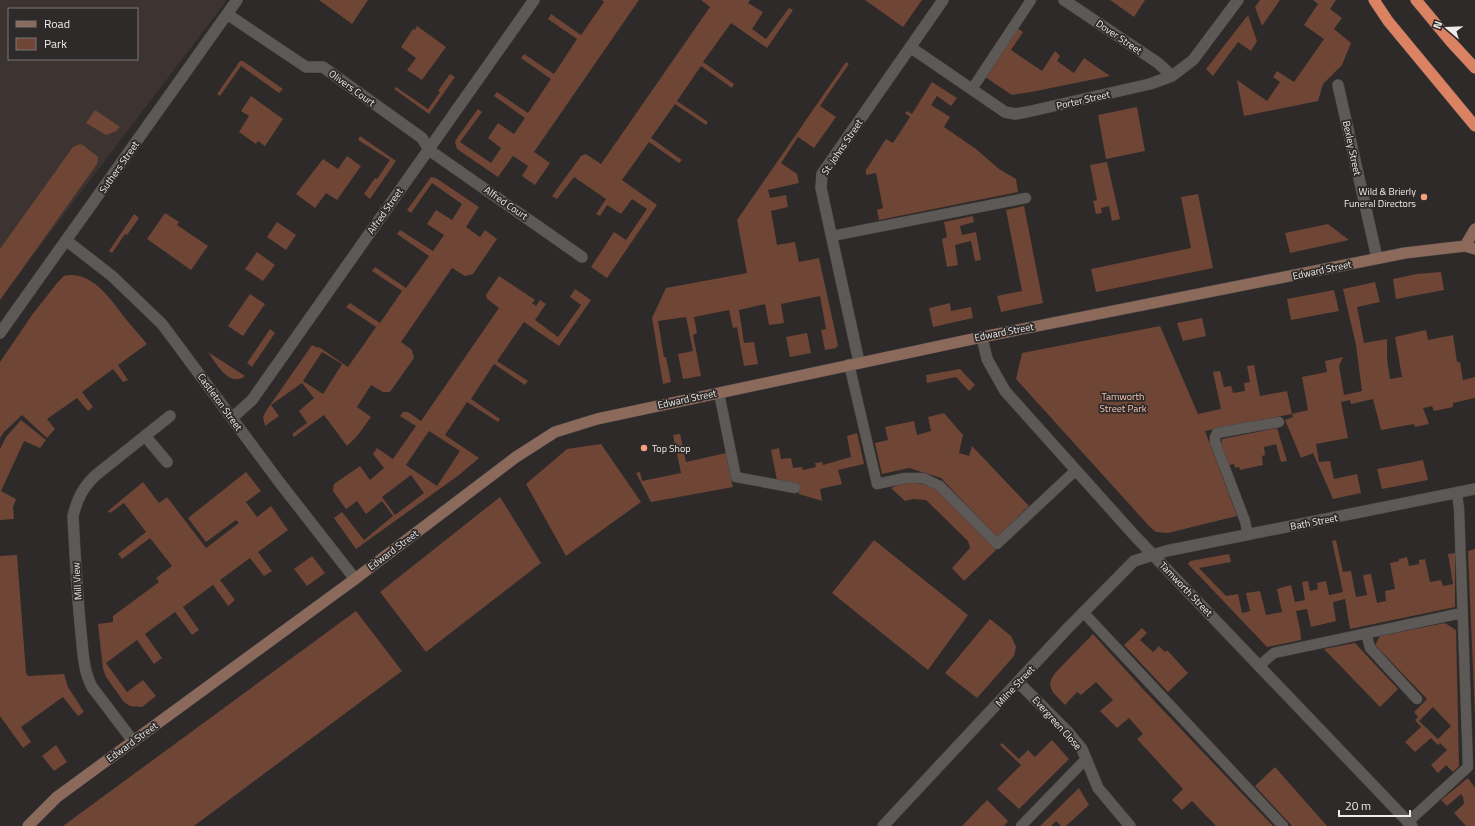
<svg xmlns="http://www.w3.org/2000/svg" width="1475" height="826" font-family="'Titillium Web',sans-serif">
  <rect width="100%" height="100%" fill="#2d2a29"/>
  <path fill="#3d3431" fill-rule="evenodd" d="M0,0H227L40,246L14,281L0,271ZM9,9H137V59H9Z"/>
  <path fill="#6f4536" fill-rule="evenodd" d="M319,0H368L352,24Z
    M602,0H639L534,152L550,163L535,185L522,176L528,166L513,156L498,177L457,149L455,142L457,138L478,109L482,112L460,142L491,163L501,148L488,138L498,123L514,134L525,118L494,96L497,92L528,113L551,79L521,58L524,54L554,74L577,39L548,19L551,14L581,35L604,2Z
    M701,0H750L748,3L763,12L752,29L766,39L789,8L793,10L767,48L731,23L703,62L734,84L732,88L701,66L677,101L708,122L706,125L675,104L651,138L682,160L679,163L649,142L622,180L657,205L607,278L591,267L614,232L626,240L647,209L632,199L621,214L607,205L600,216L596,214L606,199L574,177L557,199L552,196L581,156L586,154L601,164L710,7Z
    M865,0H922L903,27Z
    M1110,0H1145L1134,17Z
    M1260,0H1280L1262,26L1255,7Z
    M1313,0H1336L1330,9L1342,18L1334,29L1351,43L1342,65L1323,84L1318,101L1244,116L1237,80L1267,101L1280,82L1273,77L1277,71L1294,82L1324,39L1304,25L1318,4Z
    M1248,15L1257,41L1251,51L1238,42L1213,76L1206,69Z
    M417,26L446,47L422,80L407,70L416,58L401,47L413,29L415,30Z
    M1017,28L1023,32L1011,50L1042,71L1055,51L1060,56L1057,61L1074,73L1084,58L1110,76L1031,92L1012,95L985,77Z
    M240,61H243L283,89L279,93L241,66L220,96L217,94Z
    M846,62L849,64L820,106L836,117L814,148L798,137L781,163L797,174L799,183L768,190L770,198L786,195L788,207L771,211L777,245L795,242L799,262L819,258L838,345L836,348L825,350L821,330L826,329L820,296L781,304L784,323L769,325L765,304L739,310L744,343L754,342L758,364L744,366L737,327L733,328L729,310L694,317L697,333L693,335L701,376L683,379L678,354L693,351L686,317L658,321L664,357H666L671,382L663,384L652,318L666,288L747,273L737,220Z
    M450,74L455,77L429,114L394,89L396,87L428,109L440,92L438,91Z
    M932,82L957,98L951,106L937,96L931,105L950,117L944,127L976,149L999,169L1016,179L1018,192L879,220L877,210L883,208L876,173L866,175V170L886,139L893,143L910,117L905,113L907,111L912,114Z
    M251,96L283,119L265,146L258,141L256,144L239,132L249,116L241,111Z
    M1137,107L1145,151L1106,159L1098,115Z
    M95,110L120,127L116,131L106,135L86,123Z
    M360,136L396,161L370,199L364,194L375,178L377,179L390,160L358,140Z
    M80,144L83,145L98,157L97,164L0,300V249L73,147Z
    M347,156L361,166L337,200L326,193L315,208L296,194L323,159L338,169Z
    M1107,162L1120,219L1112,221L1109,206L1101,208L1102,213L1096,214L1093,201L1097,200L1090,165Z
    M431,177L436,178L479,207L466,227L480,237L485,230L497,239L473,274L465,276L452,268L401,342L412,350L414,358L390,392H383L371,385L357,407L371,417L358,435L347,446L324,415L294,437L292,434L307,423L299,411L314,398L302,383L271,405L279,416L265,426L263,417L266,411L312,345L318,348L319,347L348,367L376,327L346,307L350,303L380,323L402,291L372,271L375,267L406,288L429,256L397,234L400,230L433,251L444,235L427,224L436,210L452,220L462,204L432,183L411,213L407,210ZM322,352L342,364L323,394L303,381Z
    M1198,194L1213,268L1096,292L1091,269L1191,248L1181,197Z
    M1024,206L1043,303L1001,312L997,296L1022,291L1006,210Z
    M165,213L179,222L177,225L208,246L191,270L147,239Z
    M134,214L139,218L127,235L125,234L112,253L109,251Z
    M973,216L974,222L960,226L962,235L976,232L981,260L975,261L971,241L955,245L958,265L947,267L942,239L947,237L944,222Z
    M277,222L296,235L286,250L267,237Z
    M1328,224L1349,240L1290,253L1285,233Z
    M257,252L275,265L263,281L245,269Z
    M1441,272L1444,290L1396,299L1393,279L1417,274Z
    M69,275C95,274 111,300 125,318C132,327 140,335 147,344L118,365L128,380L123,382L113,369L82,392L93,407L88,411L77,398L47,419L55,429L47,438L22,415L4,432L0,438V362L32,315L57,283L64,276Z
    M499,276L535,300L532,303L536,306L540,300L546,304L535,320L558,337L581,305L570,297L575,289L591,300L559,346L524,322L497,361L528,381L525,385L494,364L471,399L500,419L498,422L467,402L445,435L479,458L459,475L356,549L334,518L342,512L364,540L393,516L382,501L366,514L357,501L346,509L333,491L334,484L360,466L370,480L384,468L373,454L377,448L393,459L416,426L400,416L403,412H408L421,421L499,308L487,299L486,295ZM429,431L460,451L437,486L406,465ZM411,475L424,493L395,515L382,497Z
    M1375,282L1380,302L1357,307L1364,343L1387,339V359L1390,379L1402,377L1395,337L1426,330L1428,340L1453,335L1457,362H1460L1463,380L1475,377V398L1453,403V407L1434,411L1432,406L1423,408L1429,424L1415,427L1414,424L1381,430L1373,399L1351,404L1350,400L1341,402L1348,438L1316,444L1319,462L1330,461L1334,479L1357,474L1361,493L1333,499L1313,453L1301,458L1285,420L1293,417L1292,414L1205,431L1237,516L1168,533L1156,532L1149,526L1016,379L1022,353L1160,326L1198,414L1221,409L1213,372L1220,371L1224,387L1231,386L1233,393L1245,391L1244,383L1250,382L1247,366L1254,365L1260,396L1287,391L1292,414L1308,410L1302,377L1327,372L1325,361L1343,357L1339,366L1344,395L1362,391L1356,345L1343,289Z
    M1334,290L1339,311L1291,320L1287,299Z
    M250,294L265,304L243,336L228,326Z
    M950,303L951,311L971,307L973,318L933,327L929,308Z
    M1202,318L1206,336L1183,341L1177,323Z
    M270,329L275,333L252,367L247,363Z
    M807,333L811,353L790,357L786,337Z
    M208,352L245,376C229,388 216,363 208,352Z
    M960,369L975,385L969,391L956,377L927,383L926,375Z
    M944,413L963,435L959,453L969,456L972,446L1029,506L997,537L941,478L909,468L882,474L875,443L888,440L885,427L914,421L917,435L931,431L928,417Z
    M21,420L46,440L40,448L24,441L1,491L16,499L13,507L14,519L0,520V449L6,437Z
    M1277,428L1287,461L1281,462L1276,444L1264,447L1265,455L1262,456L1263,465L1240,470L1239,467L1235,468L1234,464L1229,465L1221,445L1222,439Z
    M857,433L864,464L838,470L842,484L820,489L822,501L799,494L797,484L777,480L771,450L779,448L781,459L791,458L793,468L802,467L803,470L816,467L815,463L822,462L823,465L851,457L847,436Z
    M680,434L686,462L726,453L733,487L651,502L636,473L640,472L642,481L681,473L673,435Z
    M601,444L641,502L566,556L526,484L567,449Z
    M1423,460L1428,480L1382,489L1377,469Z
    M246,472L261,491L246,502L257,517L271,506L288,530L258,552L272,571L264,576L250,558L220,580L235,600L228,606L213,585L183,607L199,630L192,635L175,612L145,634L162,658L154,664L137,640L106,663L127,692L143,680L156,696L142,707L130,706L124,702L106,677L103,669L98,624L113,622V616L159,582L156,578L172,566L150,538L122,559L118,554L146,532L124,503L110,513L108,511L143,482L159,503L167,497L206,548L239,523L236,520L206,542L188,518Z
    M906,482L923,484L938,490L996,550L964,581L952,568L970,548L968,541L926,500L913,499L905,501L891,488Z
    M500,497L541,563L426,652L380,592Z
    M874,540L968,615L928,670L832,593Z
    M1336,540L1343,572L1351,571L1356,597L1367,595L1363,575L1371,574L1377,603L1386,601L1385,591L1395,589L1390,563L1399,561V559L1407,557L1409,566L1419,564V560L1425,559L1430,582L1441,580L1443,586L1453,584L1448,554L1455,553V607L1350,629L1345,599L1333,602L1336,621L1311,627L1307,609L1296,611L1300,629L1301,640L1267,647L1188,564L1190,561L1229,554L1231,562L1199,568L1226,596L1238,594L1242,613L1250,611L1246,593L1260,591L1266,615L1282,612L1277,589L1291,585L1295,602L1305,600L1302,582L1308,581L1310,591L1318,589L1317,583L1326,581L1329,595L1343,592L1332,541Z
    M1475,549V717L1468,551Z
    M17,555L26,673L28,676L64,674L68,687L84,712L78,716L63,697L21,727L31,742L23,748L0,716V556Z
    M312,556L325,573L307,586L294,569Z
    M356,611L402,671L194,826H63Z
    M990,619L1011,636L1016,647L1014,656L977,698L945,673Z
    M1445,623L1456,630L1459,766L1453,772L1446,765L1438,773L1431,765L1447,750L1440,743L1438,745L1431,738L1415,752L1405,742L1421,727L1415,720L1418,717L1414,712L1427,699L1375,645L1380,636ZM1433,707L1451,726L1438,739L1419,721Z
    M1142,628L1147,633L1140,640L1153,652L1159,646L1165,652L1167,650L1188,673L1168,692L1124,645Z
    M1093,634L1142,688L1273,826H1216L1192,801L1182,810L1172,800L1183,789L1137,739L1143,734L1129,718L1117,728L1100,711L1113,700L1096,682L1081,695L1077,692L1065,705C1054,693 1044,688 1055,673Z
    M1355,643L1398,689L1380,707L1324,649Z
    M1052,740L1069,759L1019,809L997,789L1021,765L1000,745L1002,743L1019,759L1028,750L1035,757Z
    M56,745L67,762L54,771L42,756Z
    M1275,767L1327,826H1292L1255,786Z
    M1468,778L1475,788V826H1466L1454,813L1464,804L1463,797L1461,794L1447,806L1441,800Z
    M1079,788L1089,805L1066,826H1061L1056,821L1051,826H1040Z
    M987,800L1008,821L1004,826H962Z"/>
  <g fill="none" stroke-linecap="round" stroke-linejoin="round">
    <g stroke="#4a4746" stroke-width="11">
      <path id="service" d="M972,89L1031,0
        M832,236L1026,198
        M849,364L877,484L905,478H923L940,486L997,544L1076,470
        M719,393L736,477L795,488
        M1248,535L1245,521L1215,442V437L1217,433L1279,422
        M1083,612L1283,826
        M1366,633L1370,648L1417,699
        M1259,666L1274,653L1462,613
        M1408,822L1468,767L1459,509L1457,493
        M1021,826L1085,760"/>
    </g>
    <g stroke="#4a4746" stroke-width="12">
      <path id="minor" d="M1064,0L1158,63L1172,76
        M227,14L306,67H323L422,138L429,150L582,257
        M910,47L1005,112L1015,114L1027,112L1150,84L1172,76L1193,60L1238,0
        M1338,85L1377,258
        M67,241L112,276L162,324L280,483L355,579
        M0,333L237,0
        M982,337L987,359L1005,391L1134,535L1412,826
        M859,362L821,188L822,174L943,0
        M232,418L252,400L534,0
        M145,436L167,462
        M1018,682L1068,732L1082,749L1098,788L1130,826
        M133,741L92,687C83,670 83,651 81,633C77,594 75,555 73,516C77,499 83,487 96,475L170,416
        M883,826L1067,629L1134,561L1166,551L1475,489"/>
    </g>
    <g stroke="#4a4746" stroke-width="12">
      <path id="secondary" d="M1465,246L1475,229
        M28,826L57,797L87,775L355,579L516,457L555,432L597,419L982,337L1405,253L1465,246L1475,249"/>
    </g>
    <g stroke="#4a4746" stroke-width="12">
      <path id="trunk" d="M1374,0L1388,21L1475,126
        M1416,0L1451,42L1475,68"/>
    </g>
    <use href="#service" stroke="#5c5957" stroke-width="10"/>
    <use href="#minor" stroke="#5c5957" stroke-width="11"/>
    <use href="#secondary" stroke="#8b695b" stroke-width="11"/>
    <use href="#trunk" stroke="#da8262" stroke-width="11"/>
  </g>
  <g fill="#f3a081" stroke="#2d2a29" stroke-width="1.5">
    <circle cx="1424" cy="197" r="4"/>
    <circle cx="644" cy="448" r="4"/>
  </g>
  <g text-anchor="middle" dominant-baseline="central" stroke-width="3.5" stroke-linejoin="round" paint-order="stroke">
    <g font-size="10" fill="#eeeceb" stroke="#2d2a29">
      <text transform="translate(1119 37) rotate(34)">Dover Street</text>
      <text transform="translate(352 88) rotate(36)">Olivers Court</text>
      <text transform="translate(1083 100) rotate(-13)">Porter Street</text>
      <text transform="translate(842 147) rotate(-56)">St. Johns Street</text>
      <text transform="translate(1352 148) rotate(78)">Bexley Street</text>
      <text transform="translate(119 167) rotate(-55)">Suthers Street</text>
      <text transform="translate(506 203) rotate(35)">Alfred Court</text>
      <text transform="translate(385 211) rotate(-55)">Alfred Street</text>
      <text transform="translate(1322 270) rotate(-12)">Edward Street</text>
      <text transform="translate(1004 332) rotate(-11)">Edward Street</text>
      <text transform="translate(687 399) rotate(-12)">Edward Street</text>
      <text transform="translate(220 402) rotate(54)">Castleton Street</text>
      <text transform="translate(1314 522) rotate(-11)">Bath Street</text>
      <text transform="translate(393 550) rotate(-37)">Edward Street</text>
      <text transform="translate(77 581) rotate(-94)">Mill View</text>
      <text transform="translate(1186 589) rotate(46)">Tamworth Street</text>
      <text transform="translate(1015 686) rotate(-47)">Milne Street</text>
      <text transform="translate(1057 723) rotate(48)">Evergreen Close</text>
      <text transform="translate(132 742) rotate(-36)">Edward Street</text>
    </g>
    <g font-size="10" fill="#eeeceb" stroke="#2d2a29" text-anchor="end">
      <text x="1416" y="191">Wild &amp; Brierly<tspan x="1416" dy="12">Funeral Directors</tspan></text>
      <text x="652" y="448" text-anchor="start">Top Shop</text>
    </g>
    <g font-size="10" fill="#f8c5b2" stroke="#2d2a29">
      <text x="1123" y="396">Tamworth<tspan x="1123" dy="12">Street Park</tspan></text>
    </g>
  </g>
  <rect x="8" y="8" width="130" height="52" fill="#2d2a29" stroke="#7a7877"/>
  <rect x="16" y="21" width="20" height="6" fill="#8b695b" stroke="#7a7877"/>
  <text x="44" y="28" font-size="12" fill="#eeeceb">Road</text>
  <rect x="16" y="38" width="20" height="12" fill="#6f4536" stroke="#7a7877"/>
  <text x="44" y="48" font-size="12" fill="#eeeceb">Park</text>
  <g transform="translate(1447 28) rotate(289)" stroke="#2d2a29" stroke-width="3" paint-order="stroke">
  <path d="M0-3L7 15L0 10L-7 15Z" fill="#eeeceb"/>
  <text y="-6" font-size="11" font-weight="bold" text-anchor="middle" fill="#eeeceb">N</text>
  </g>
  <path d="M1339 810v6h71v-6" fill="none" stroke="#eeeceb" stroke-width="2"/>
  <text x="1345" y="810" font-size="12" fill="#eeeceb" stroke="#2d2a29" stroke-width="3" paint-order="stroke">20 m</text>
</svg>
